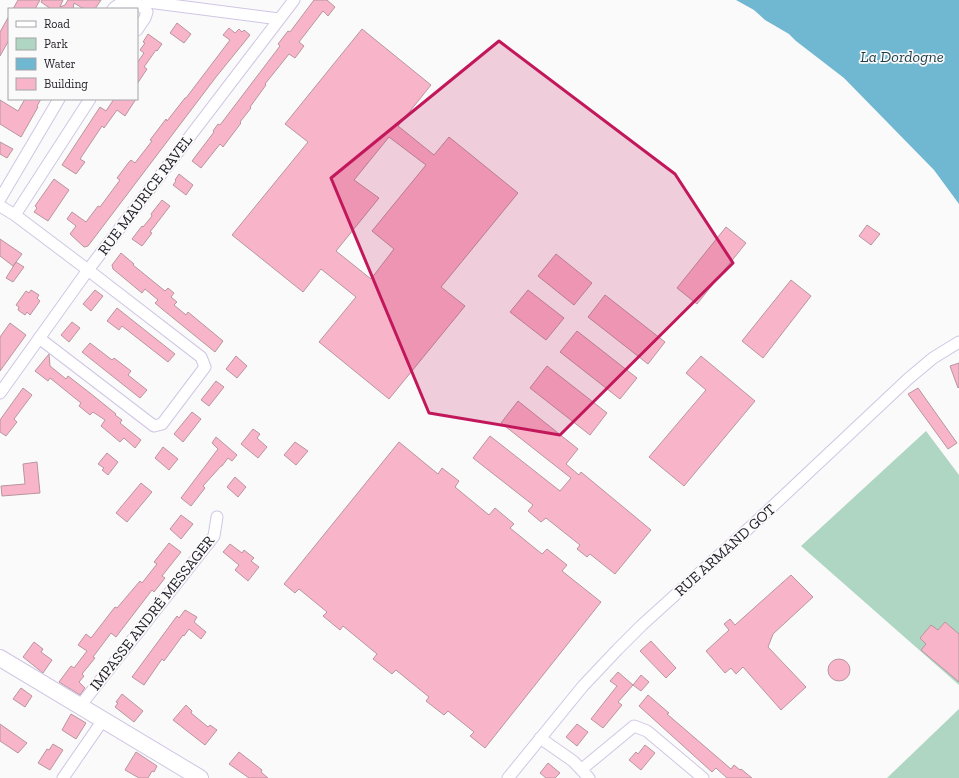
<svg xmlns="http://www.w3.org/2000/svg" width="959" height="778" font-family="'Zilla Slab',serif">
  <rect width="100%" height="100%" fill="#fafafa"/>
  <path fill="#aed6c2" d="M926,431L959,475V685L801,546Z
    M959,709V778H887Z"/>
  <path fill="#70b7d2" d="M736,0H959V204L934,170L844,78L796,41L789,34L765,20L754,10Z"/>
  <path fill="#f8b5ca" stroke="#b8959f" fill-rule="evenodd" d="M18,0H40L35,9H13Z
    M42,0H63L60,7L65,5L68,0H101L95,9H84L74,3L73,9H51L41,2Z
    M314,0H327L335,7L328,16L323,11L299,42L304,46L295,58L289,54L265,84L266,85L250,107L251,108L240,122L241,123L223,147L220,144L201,168L192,161L214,132L213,131L218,124L220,125L280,46L278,44L288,31L290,32Z
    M9,16V40L0,56V32Z
    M177,23L191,34L184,43L170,33Z
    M229,28L235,33L239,29L242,32L244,30L250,35L216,77L88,246L84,247L70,234L76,226L67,219L72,212L86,222L98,206L100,207L120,180L117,178L129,162L131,160L135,163L152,141L150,140L166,119L167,121L185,98H186L230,40L223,35Z
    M362,29L431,85L398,126L434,155L449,137L518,193L441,287L465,306L389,399L319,342L356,297L321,269L303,292L232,235L308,142L285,124ZM389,137L426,165L372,231L394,249L371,279L336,251L379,198L354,180Z
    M148,34L162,44L157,51L156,50L144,67L147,69L137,84V63L144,53L140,50L145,43L143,42Z
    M25,99H41L37,106L38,107L21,137L0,124V100L18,111Z
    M114,99H136L125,116L117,110L104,128L102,126L80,159L85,162L76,174L62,165L100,107L106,111Z
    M0,142L13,149L7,158L0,154Z
    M179,174L193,185L186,195L173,185L176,181L175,180Z
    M54,179L69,190L48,221L34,212L37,208L35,206Z
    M162,200L170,206L150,232L152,233L142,246L132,239L142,226L143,227L152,216L151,214Z
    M867,225L880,234L871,245L859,236Z
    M726,227L746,243L697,304L677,288Z
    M0,239L22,254L16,262L24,267L13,282L6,278L16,262L13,266L0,256Z
    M121,253L134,264L133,265L165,291L168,288L174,293L171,297L177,302L174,305L186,315L188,312L223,341L215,352L162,309L155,303L158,300L145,289L142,293L113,269L112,265Z
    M556,254L592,283L574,305L538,276Z
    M791,280L811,296L763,358L742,341Z
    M31,290L39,295L37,298L40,301L30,315L27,312L25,315L18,310L19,307L16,305L26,291L29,293Z
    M95,290L103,296L91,311L83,304Z
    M528,290L564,318L546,340L510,312Z
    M605,295L665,342L648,364L588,317Z
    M117,308L175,354L168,362L122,326L119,330L107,321Z
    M72,322L80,328L69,342L61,335Z
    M10,323L26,335L0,371V337Z
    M577,331L637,378L620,399L560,352Z
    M90,343L112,360L114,358L131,371L128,375L147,390L140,398L82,352Z
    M49,354L50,366L66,379L68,376L90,393L116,414L115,415L122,420L120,423L141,440L135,448L124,438L120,442L101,426L105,420L93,412L90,415L79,406L81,403L50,378L48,381L35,371Z
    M236,356L247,366L237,378L226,369Z
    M701,356L755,401L684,486L649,457L706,390L686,373Z
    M959,363V387L958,388L950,366Z
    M547,366L607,413L590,435L530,388Z
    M216,381L224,387L209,406L201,400Z
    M23,388L32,395L14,419L17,422L6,436L0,432V420Z
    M918,388L957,443L948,449L908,394Z
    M518,401L578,449L566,464L579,475L581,472L651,530L615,574L590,554L587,557L577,549L580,545L546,518L541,522L528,511L533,505L473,458L490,436L560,491L571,478L501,423Z
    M192,412L201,419L183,442L174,434Z
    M253,429L260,434L257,438L267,447L258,458L241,444Z
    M216,437L237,455L232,461L228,458L222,466H221L203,486L205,488L191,506L181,498L218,449L212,443Z
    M295,442L308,451L296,465L284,455Z
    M399,442L438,474L442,468L459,481L455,487L489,515L495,508L514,524L510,528L542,554L547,549L567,565L562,571L601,602L485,748L470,736L474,732L448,711L444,715L426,701L429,697L396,670L392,674L373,659L377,654L343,626L340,630L323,616L327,612L299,589L295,593L284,584Z
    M163,447L178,459L169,470L155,458Z
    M107,453L118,462L108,475L102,470L104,468L98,464Z
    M37,462L40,493L2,496L1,486L25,484L23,464Z
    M235,477L246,487L238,497L227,487Z
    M141,483L152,492L127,522L116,513Z
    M181,515L193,524L181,539L170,529Z
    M169,543L181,552L162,576L165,578L154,592L152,590L116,637L111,633L93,657L95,658L82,674L84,676L79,682L85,688L80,695L59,682L71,666L74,668L87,651L78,645L86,634L91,638L115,607L117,608L140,581L142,583L157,564L154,562Z
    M230,544L242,553L244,550L254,558L251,561L259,567L248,581L235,570L239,565L223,552Z
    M791,575L813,597L773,634L768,647L806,687L781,710L743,667L736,674L731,668L725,673L706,651L729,630L724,624L730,619L735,625Z
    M185,610L197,617L194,622L206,632L201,639L189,629L184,636L183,635L164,661L162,659L144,685L132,677L177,616L179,618Z
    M945,622L959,634V682L921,650L926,644L920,638L931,625L938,630Z
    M651,641L676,668L666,678L640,651Z
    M34,642L43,649L41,652L52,660L43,673L23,657Z
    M828 670a11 11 0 1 1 22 0a11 11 0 1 1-22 0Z
    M618,672L633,685L618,702L622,705L603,728L591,719L617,686L610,681Z
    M641,675L649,682L641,691L633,685Z
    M21,688L32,696L25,707L13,699Z
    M122,694L143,711L134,722L115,707L118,703L116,702Z
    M648,695L669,713L667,714L731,769L734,765L740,770L741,769L752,778H727L716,768L712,772L639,706Z
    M186,705L192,711L191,713L208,727L210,725L217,730L205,745L173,720Z
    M71,714L86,723L76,739L62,730Z
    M0,724L27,743L18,753L0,741Z
    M577,724L588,732L577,746L566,737Z
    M53,744L63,750L50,770L38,763L47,749L49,750Z
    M645,745L655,753L641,770L629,760L636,752L638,754Z
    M136,752L157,766L154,772L152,771L148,778H139L125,770Z
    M239,752L262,770L261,772L268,778H249L229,764Z
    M548,763L560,773L555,778H546L540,773Z"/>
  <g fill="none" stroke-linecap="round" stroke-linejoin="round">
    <g stroke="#d0c6e5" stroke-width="13">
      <path id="street" d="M144,8L148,2L279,19
        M113,9C121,0 140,1 147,12L145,18L137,30
        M0,199L59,99
        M0,206L15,215L88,270L201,357L205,367L162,424L154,426L39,338
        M15,215L90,99
        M0,393L88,270L294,0
        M80,706L214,536L217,517
        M540,738L573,761L589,778
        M582,769L634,726L647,731L703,778
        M63,778L103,720
        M508,778L583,686L617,650L642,625L759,519L908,379L933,358L959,342"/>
    </g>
    <g stroke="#d0c6e5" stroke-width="18">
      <path id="secondary" d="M0,658L200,778"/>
    </g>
    <use href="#street" stroke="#fff" stroke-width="11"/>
    <use href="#secondary" stroke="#fff" stroke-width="16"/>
  </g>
  <path fill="#c2185b" fill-opacity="0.2" stroke="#c2185b" stroke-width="3" stroke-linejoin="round" d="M499,41L675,174L733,263L560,435L429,413L331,178Z"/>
  <g text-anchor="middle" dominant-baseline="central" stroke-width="3.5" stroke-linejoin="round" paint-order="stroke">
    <g font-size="15" fill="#24202b" stroke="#fafafa">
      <text transform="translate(145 195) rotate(-53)">RUE MAURICE RAVEL</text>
      <text transform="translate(725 550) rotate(-42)">RUE ARMAND GOT</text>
      <text transform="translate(152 613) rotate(-52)">IMPASSE ANDRÉ MESSAGER</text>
    </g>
    <g font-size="16" font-style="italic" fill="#1c3e4a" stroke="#fafafa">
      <text x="902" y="56">La Dordogne</text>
    </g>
  </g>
  <rect x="8" y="8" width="130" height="92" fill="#fafafa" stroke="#a4a3a7"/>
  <rect x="16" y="21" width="20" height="6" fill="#ffffff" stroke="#a4a3a7"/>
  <text x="44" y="28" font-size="12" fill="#24202b">Road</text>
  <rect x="16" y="38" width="20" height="12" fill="#aed6c2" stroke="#a4a3a7"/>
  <text x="44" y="48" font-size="12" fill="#24202b">Park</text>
  <rect x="16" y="58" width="20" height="12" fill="#70b7d2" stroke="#a4a3a7"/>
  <text x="44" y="68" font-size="12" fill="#24202b">Water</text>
  <rect x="16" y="78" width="20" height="12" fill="#f8b5ca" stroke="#a4a3a7"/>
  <text x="44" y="88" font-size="12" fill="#24202b">Building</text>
</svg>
